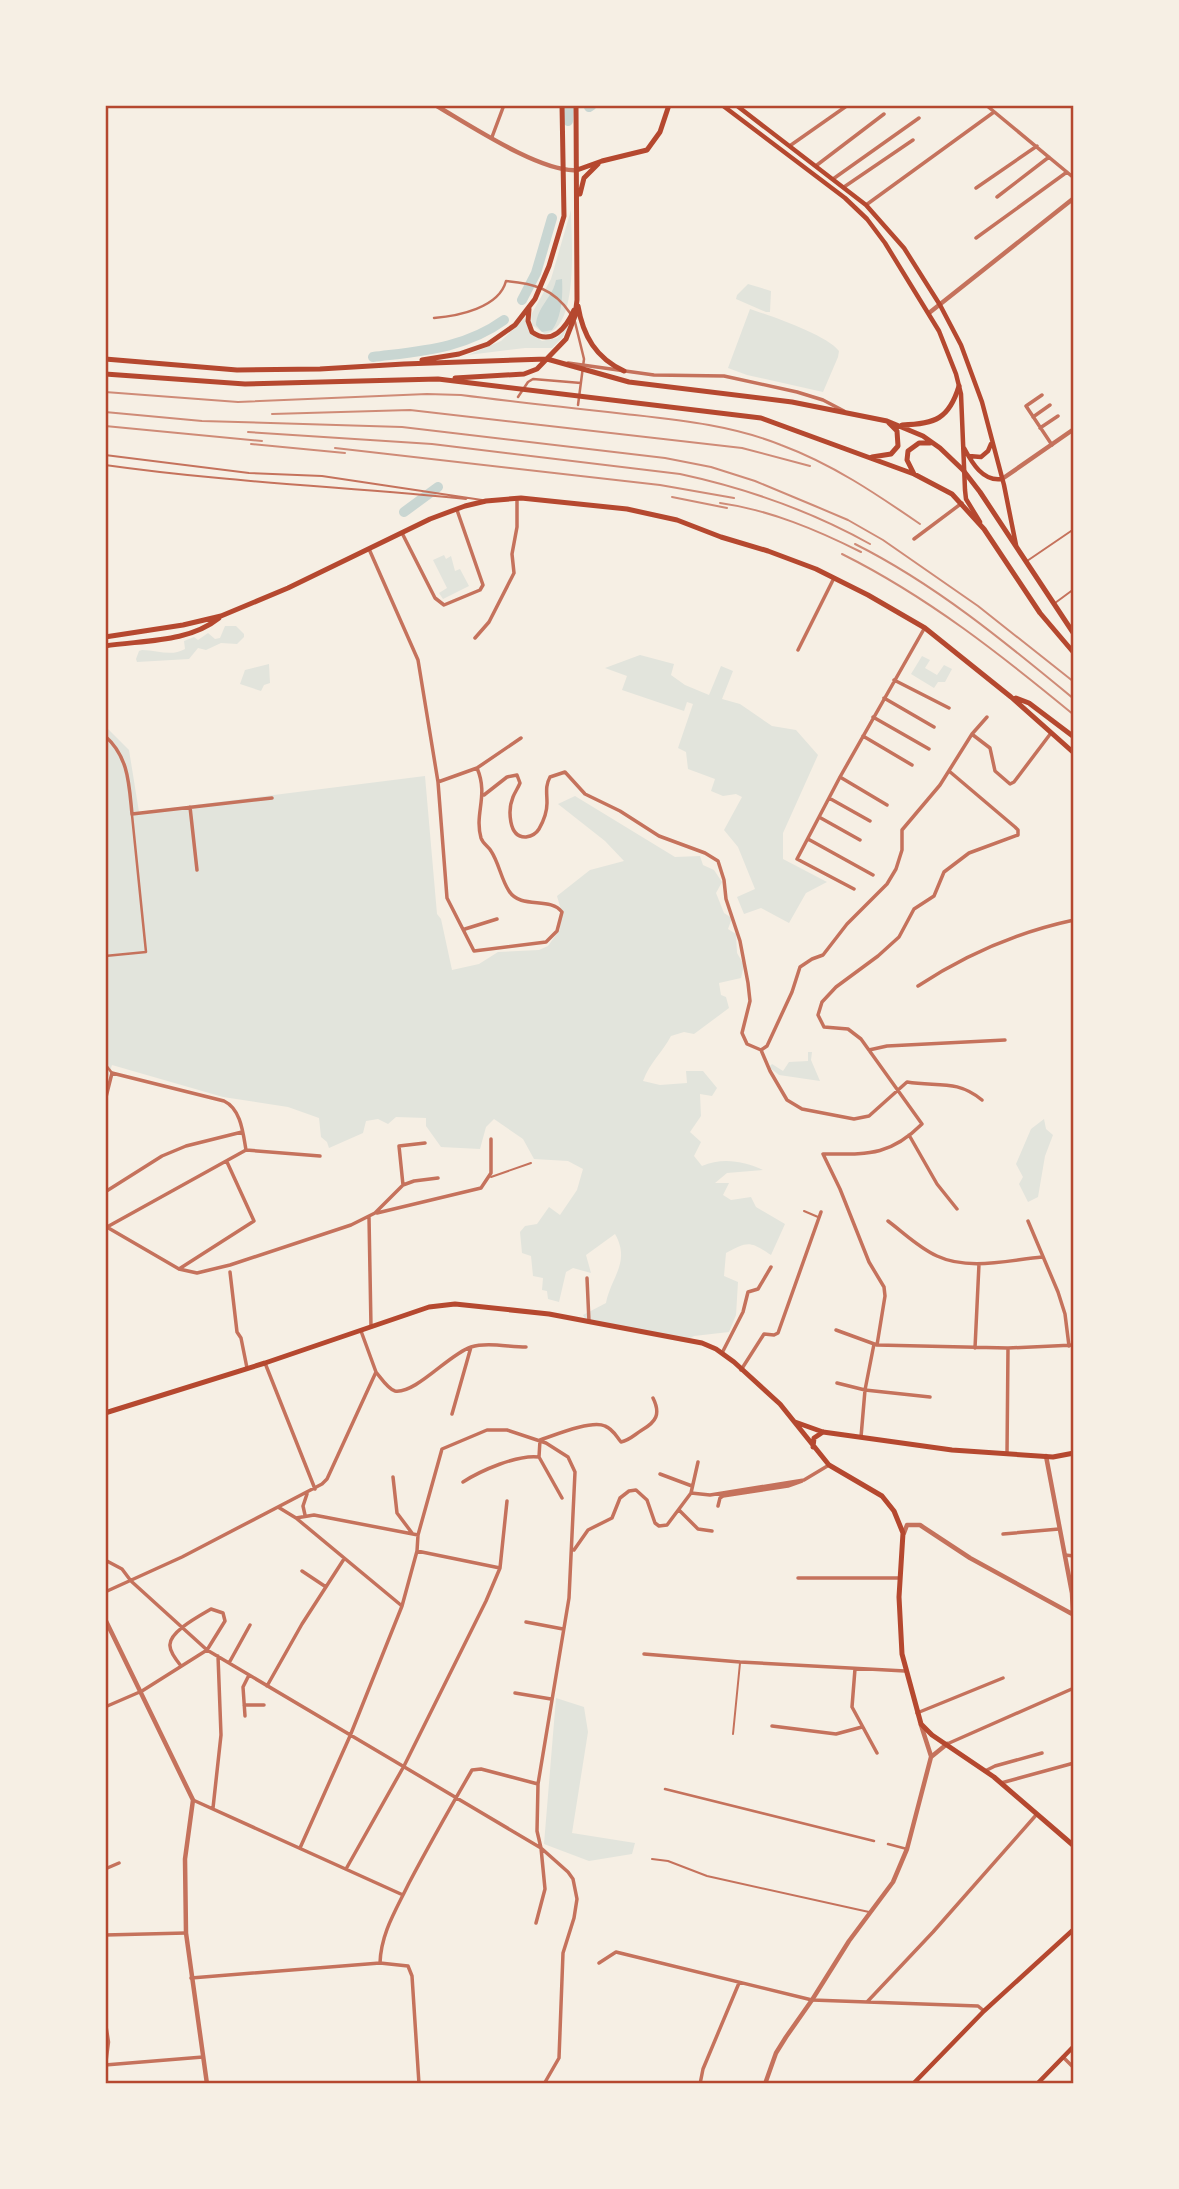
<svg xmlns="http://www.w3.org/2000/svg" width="1179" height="2189" font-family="'PT Sans',sans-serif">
  <rect width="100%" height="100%" fill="#f6efe4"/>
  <path fill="#e2e4dc" d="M571,210C571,237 580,328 545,334L532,325L531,315L551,279Z
    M748,284L771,291L770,312H766L736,299L737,295Z
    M750,309C771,316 827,335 839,351L838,357L823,392L747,375L728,368Z
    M525,318L529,331L542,341L557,338L569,325L562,338L552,348H525L468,355L501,341Z
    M444,555L446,559L451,556L455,571L460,569L469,586L443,599L439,593L447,588L433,560Z
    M225,626H236L244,634V637L237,644L221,643L206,650L198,648L189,659L137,662L136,659L139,651L142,650C158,650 171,657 185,649L184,641L194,637L198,640L208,633L215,639L220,638Z
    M640,655L674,664L671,675L685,685L709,695L721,666L733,671L722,699L740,704L772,726L796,730L818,755L783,833V859L827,882L806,893L789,923L761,908L744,914L737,897L755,889L738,847L724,830L742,797L736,794L723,796L711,791L715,779L688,769L686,752L678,748L693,704L687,702L684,711L622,690L627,676L605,668Z
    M922,656L930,660L925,668L937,675L944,665L952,669L945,682H938L934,688L911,674Z
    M269,664L270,683L264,685L261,691L240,684L245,670Z
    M105,726L129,750L139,812L425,776L437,914L441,919L452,970L479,964L498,952L539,950L548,946L560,929L561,910L557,896L590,870L624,861L605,841L558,804L575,796L675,857L700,856L703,865L714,870L722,882L716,893L724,913L732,918L728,929L736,934L737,953L744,965L741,978L719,983L721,995L726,997L729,1008L694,1034L684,1032L671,1036C662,1053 650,1062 643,1081L660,1085L687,1083L686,1071H703L717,1088L712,1096L700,1094L701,1116L690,1132L701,1142L694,1156L702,1166C722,1157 744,1161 763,1170L727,1173L715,1183H729L723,1195L731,1200L751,1197L756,1207L785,1224L771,1255C750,1241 748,1241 726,1253L724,1276L738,1282L736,1315L729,1332L694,1336L683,1342L586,1320L583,1315L606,1303C611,1277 631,1262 615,1234L586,1255L591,1273L573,1268L566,1272L559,1302L548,1299L547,1291L542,1290L543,1278L533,1276L531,1256L522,1253L520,1232L525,1226L537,1224L549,1207L560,1215L577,1190L583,1169L568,1161L534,1159L523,1139L494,1119L486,1127L480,1149L441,1147L426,1126V1118L396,1117L388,1124L378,1119L366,1121L363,1133L329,1148L327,1142L321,1137L319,1118L288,1107L223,1097L112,1065L105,1087Z
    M808,1052H812L811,1060L820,1081L779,1075L769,1067L772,1064L783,1071L789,1062L808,1061Z
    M1044,1119L1046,1129L1053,1135L1045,1156L1038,1197L1028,1202L1019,1184L1023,1177L1016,1164L1031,1129Z
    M556,1698L584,1707L588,1732L572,1833L635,1843L632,1854L589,1861L544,1844Z"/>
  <path fill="#c9d6d2" d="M562,279C563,295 562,317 552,330L542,332L536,325C537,307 553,297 556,280Z"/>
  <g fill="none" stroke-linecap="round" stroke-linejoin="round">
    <path stroke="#c9d6d2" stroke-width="10" d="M589,107L592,105
      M568,121L569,105
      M522,300L536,273L552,218
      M373,357C420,351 464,349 504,320
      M404,512L438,487"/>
    <path stroke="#c5725c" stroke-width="2" d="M105,455L249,473L322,476L482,500
      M105,465C225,482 346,487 466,499
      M1027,561L1074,529
      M1055,603L1074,589
      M491,1177L531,1163
      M804,1211L818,1217
      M733,1734L740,1663
      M652,1859L668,1861L707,1876L869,1912"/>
    <path stroke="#c5725c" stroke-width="2.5" d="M434,318C458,316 499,308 506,281C533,283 554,289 570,313
      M575,322L584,359L578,405
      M518,397L528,382L533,379L581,383
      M105,956L146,952L132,815
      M105,1064L112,1073
      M665,1789L874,1841
      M888,1844L907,1849"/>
    <path stroke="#c5725c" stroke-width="3.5" d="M986,105L1074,178
      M492,137L504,105
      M791,145L848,105
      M817,165L884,114
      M833,179L919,118
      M844,187L913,140
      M976,188L1037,146
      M997,197L1049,157
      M866,205L994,112
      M976,238L1067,172
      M568,363L654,375L724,376L797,392L823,400L844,411
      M1042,395L1026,406L1052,445
      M1033,417L1050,405
      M1040,428L1058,416
      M402,533L435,598L444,605L480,590L483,585L457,510
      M914,539L962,503
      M369,549L418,660L438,782L447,898L474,951L546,942L557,931L562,912C550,896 521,910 509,891C501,879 499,863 491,851C488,846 483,844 481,838C474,813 489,796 477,768L438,782
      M475,638L489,622L514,573L512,554L517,527V499
      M798,650L834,578
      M894,680L949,708
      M884,698L934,727
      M873,717L929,749
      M973,735L990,748L995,771L1010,784L1014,782L1051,733
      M105,736C129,757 129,785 132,814L272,798
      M863,736L912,765
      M477,768L521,738
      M840,777L887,805
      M484,795L507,777L517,775L520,783C518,788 515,792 513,797C508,809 508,838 526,837C532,836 536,834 539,829C543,822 547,811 547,803C547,793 545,786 550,777L565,772L585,794L620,811L659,836L705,853L718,861L724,880L726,899L740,941L748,983L750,1001L742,1033L747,1044L761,1050
      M829,798L870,821
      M190,807L197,870
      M819,817L860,840
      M808,839L873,875
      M854,889L797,859L840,777L924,629
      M465,929L497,919
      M918,986C965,955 1018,932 1074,920
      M761,1050L767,1046L792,992L800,967L812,959L823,955L847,924L887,884L896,869L902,850V830L940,785L972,734L987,717
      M761,1050L770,1071L787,1100L802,1109L854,1119L869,1116L907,1082C937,1087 957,1079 982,1100
      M869,1050L887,1046L1005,1040
      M105,1101L112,1073L224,1101C241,1109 243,1133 246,1150
      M909,1135L937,1184L957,1209
      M403,1185L399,1146L425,1143
      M105,1192L162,1156L186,1146L242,1132
      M377,1213L481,1188L491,1173V1139
      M369,1217L371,1327
      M888,1221C904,1233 919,1248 937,1256C969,1271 1009,1260 1042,1257
      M1028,1221L1058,1292L1065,1314L1069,1346
      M105,1226L179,1269L197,1273L230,1265L351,1225L375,1213L403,1185L414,1181L438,1178
      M107,1227L246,1150L320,1156
      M179,1269L254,1221L227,1162
      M230,1272L237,1332L241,1338L247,1368
      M587,1278L589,1322
      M836,1330L877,1345L1008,1348L1074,1345
      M877,1345L885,1296L884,1287L869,1262L840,1189L823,1154C866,1154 889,1157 922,1124L861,1039L848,1029L824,1027L818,1015L822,1002L836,987L878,956L899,937L914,909L934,896L944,872L969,853L1018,835V830L1015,827L949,771
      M975,1348L979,1264
      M722,1353L743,1312L748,1292L758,1289L771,1267
      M265,1363L315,1489
      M741,1370L764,1334L774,1335L778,1333L821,1212
      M376,1372C381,1378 388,1389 395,1391C416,1394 449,1354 471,1347C487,1342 509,1347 526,1347
      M837,1383L865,1390L930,1397
      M452,1414L471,1347
      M861,1437L865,1390L874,1344
      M1007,1454L1008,1348
      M539,1457L562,1498
      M660,1474L692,1486
      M393,1477L397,1513L412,1533
      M463,1482C480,1471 518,1454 539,1457L540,1440C555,1435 591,1420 605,1426C613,1429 616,1436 621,1442C630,1440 634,1435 642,1430C656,1422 661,1414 653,1398
      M691,1493L710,1495L804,1480L829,1465
      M718,1506L720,1498L723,1496L788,1486L802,1481
      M278,1507L296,1518L402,1606
      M679,1510L698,1529L712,1531
      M305,1515L303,1506L307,1494
      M296,1518L314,1515L418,1535
      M1003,1534L1059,1529
      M574,1550L588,1530L612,1518L620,1498L629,1491L636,1490L647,1500L655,1523L659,1526L667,1525L691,1493L698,1462
      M417,1551L500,1568
      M1065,1555L1074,1556
      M105,1560L122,1569L131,1581L207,1650L541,1848L545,1889L536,1923
      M302,1571L326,1587
      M798,1578H900
      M105,1592L182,1557L322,1484L327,1479L376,1372L361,1331
      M526,1622L563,1629
      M644,1654L740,1662L905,1671
      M229,1663L250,1625
      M855,1669L852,1707L877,1753
      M267,1686L302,1624L344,1559
      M515,1693L551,1699
      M244,1705H264
      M105,1707L142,1691L207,1650L225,1621L223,1613L211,1609C201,1615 168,1632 170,1646C170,1652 177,1661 181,1666
      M917,1713L1003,1678
      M245,1716L243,1687L249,1675
      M772,1726L836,1734L862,1727
      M947,1744L1074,1688
      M985,1771L995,1766L1042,1753
      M1001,1783L1074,1763
      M193,1800L403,1895
      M213,1808L221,1735L218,1656
      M300,1848L350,1736L402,1606L417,1551L418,1535L442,1449L487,1430H507L546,1443L568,1457L575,1472L569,1598L538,1784L537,1831L541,1848L568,1872L573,1879L577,1899L574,1918L563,1953L559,2058L544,2084
      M105,1869L119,1863
      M346,1869L404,1766L486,1601L500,1568L507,1501
      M105,1935L186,1933
      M380,1963C381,1933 396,1910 409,1883C429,1845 450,1808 472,1770L481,1769L538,1784
      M599,1963L616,1952L812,2000L978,2006L984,2011
      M191,1978L380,1963L408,1966L412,1976L419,2084
      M867,2002L933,1932L1037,1814
      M1063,2057L1074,2068
      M105,2065L203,2057
      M700,2084L703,2069L739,1983"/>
    <path stroke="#c5725c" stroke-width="4.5" d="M435,105C468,124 541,173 577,170
      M929,313L1074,198
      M1002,479L1074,429
      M1046,1456L1072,1593L1073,1614
      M904,1533L907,1525H920L970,1558L1074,1615
      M105,1619L193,1800L185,1859L186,1933L207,2084
      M921,1725L931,1756
      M105,2023L108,2042L105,2065
      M765,2084L776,2053L786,2037L812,2000L849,1941L893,1882L907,1849L931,1757L947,1744"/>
    <path stroke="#b5482f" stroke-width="4.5" d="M722,105L845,198L867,219L885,243L939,331L956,374L961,394L965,490L966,499L980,522
      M736,105L866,205L904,248L940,305L961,345L982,402L1004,485L1016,545
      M964,448C972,463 983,482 1002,479
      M969,456L981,457L988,451L991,444
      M913,2084L984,2011L1074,1929
      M1037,2084L1074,2046"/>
    <path stroke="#b5482f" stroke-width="5" d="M577,170L602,161L647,150L660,132L669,105
      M580,194L584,178L598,164
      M578,306C583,336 596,358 624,371
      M529,309L528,321L532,332C552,346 566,328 574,310
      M105,359L237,370L320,369L404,364L547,359L629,382L792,402L887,421L923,436L940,448L963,470L980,492L1074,634
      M422,360L459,354L488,344L515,325L535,299L549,266L564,216L562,105
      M105,374L245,384L438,379L761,418L914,474L952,494L984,529L1040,613L1074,653
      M455,378L524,374L537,369L566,339L575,316L577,300L576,105
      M902,425C935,424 949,419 959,386
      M872,457L891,454L898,446L897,431L889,423
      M914,474L907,460L908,451L919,443H930
      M105,637L183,625L221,616L288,588L430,519L465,506L486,501L521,498L627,509L677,520L721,537L768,551L816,569L868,595L925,628L1011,697L1074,753
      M105,646C143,640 188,643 219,618
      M1016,698L1029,703L1074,737
      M105,1413L265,1363L429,1307L455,1304L549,1314L702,1343L716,1349L734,1362L780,1404L829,1465L882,1496L894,1511L903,1533L899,1597L902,1654L921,1724L932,1735L994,1777L1074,1846
      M795,1422L823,1432L952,1450L1053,1457L1074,1453
      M813,1447L814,1438L823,1432"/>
    <path stroke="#cf8b77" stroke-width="2" d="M105,392L238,402L427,394L461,395C515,402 570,408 625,414C678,420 731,425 781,445C832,464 875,493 920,524
      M105,412L202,421L402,427L665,458L711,467L755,481L815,506L848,520L883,540L978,606L1074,682
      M272,414L410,410L742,448L810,466
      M105,426L262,441
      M248,432L432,444L680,474C745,488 811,511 870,544
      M251,444L345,453
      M335,448L660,485L734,498
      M672,497L727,508
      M720,503C770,510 817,530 861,552
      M855,544C935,584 1005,642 1074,699
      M842,554C928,597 1000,654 1074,715"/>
  </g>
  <rect width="1179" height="2189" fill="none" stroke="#f6efe4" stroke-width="214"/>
  <rect x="107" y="107" width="965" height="1975" fill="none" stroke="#b5482f" stroke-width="2.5"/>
</svg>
